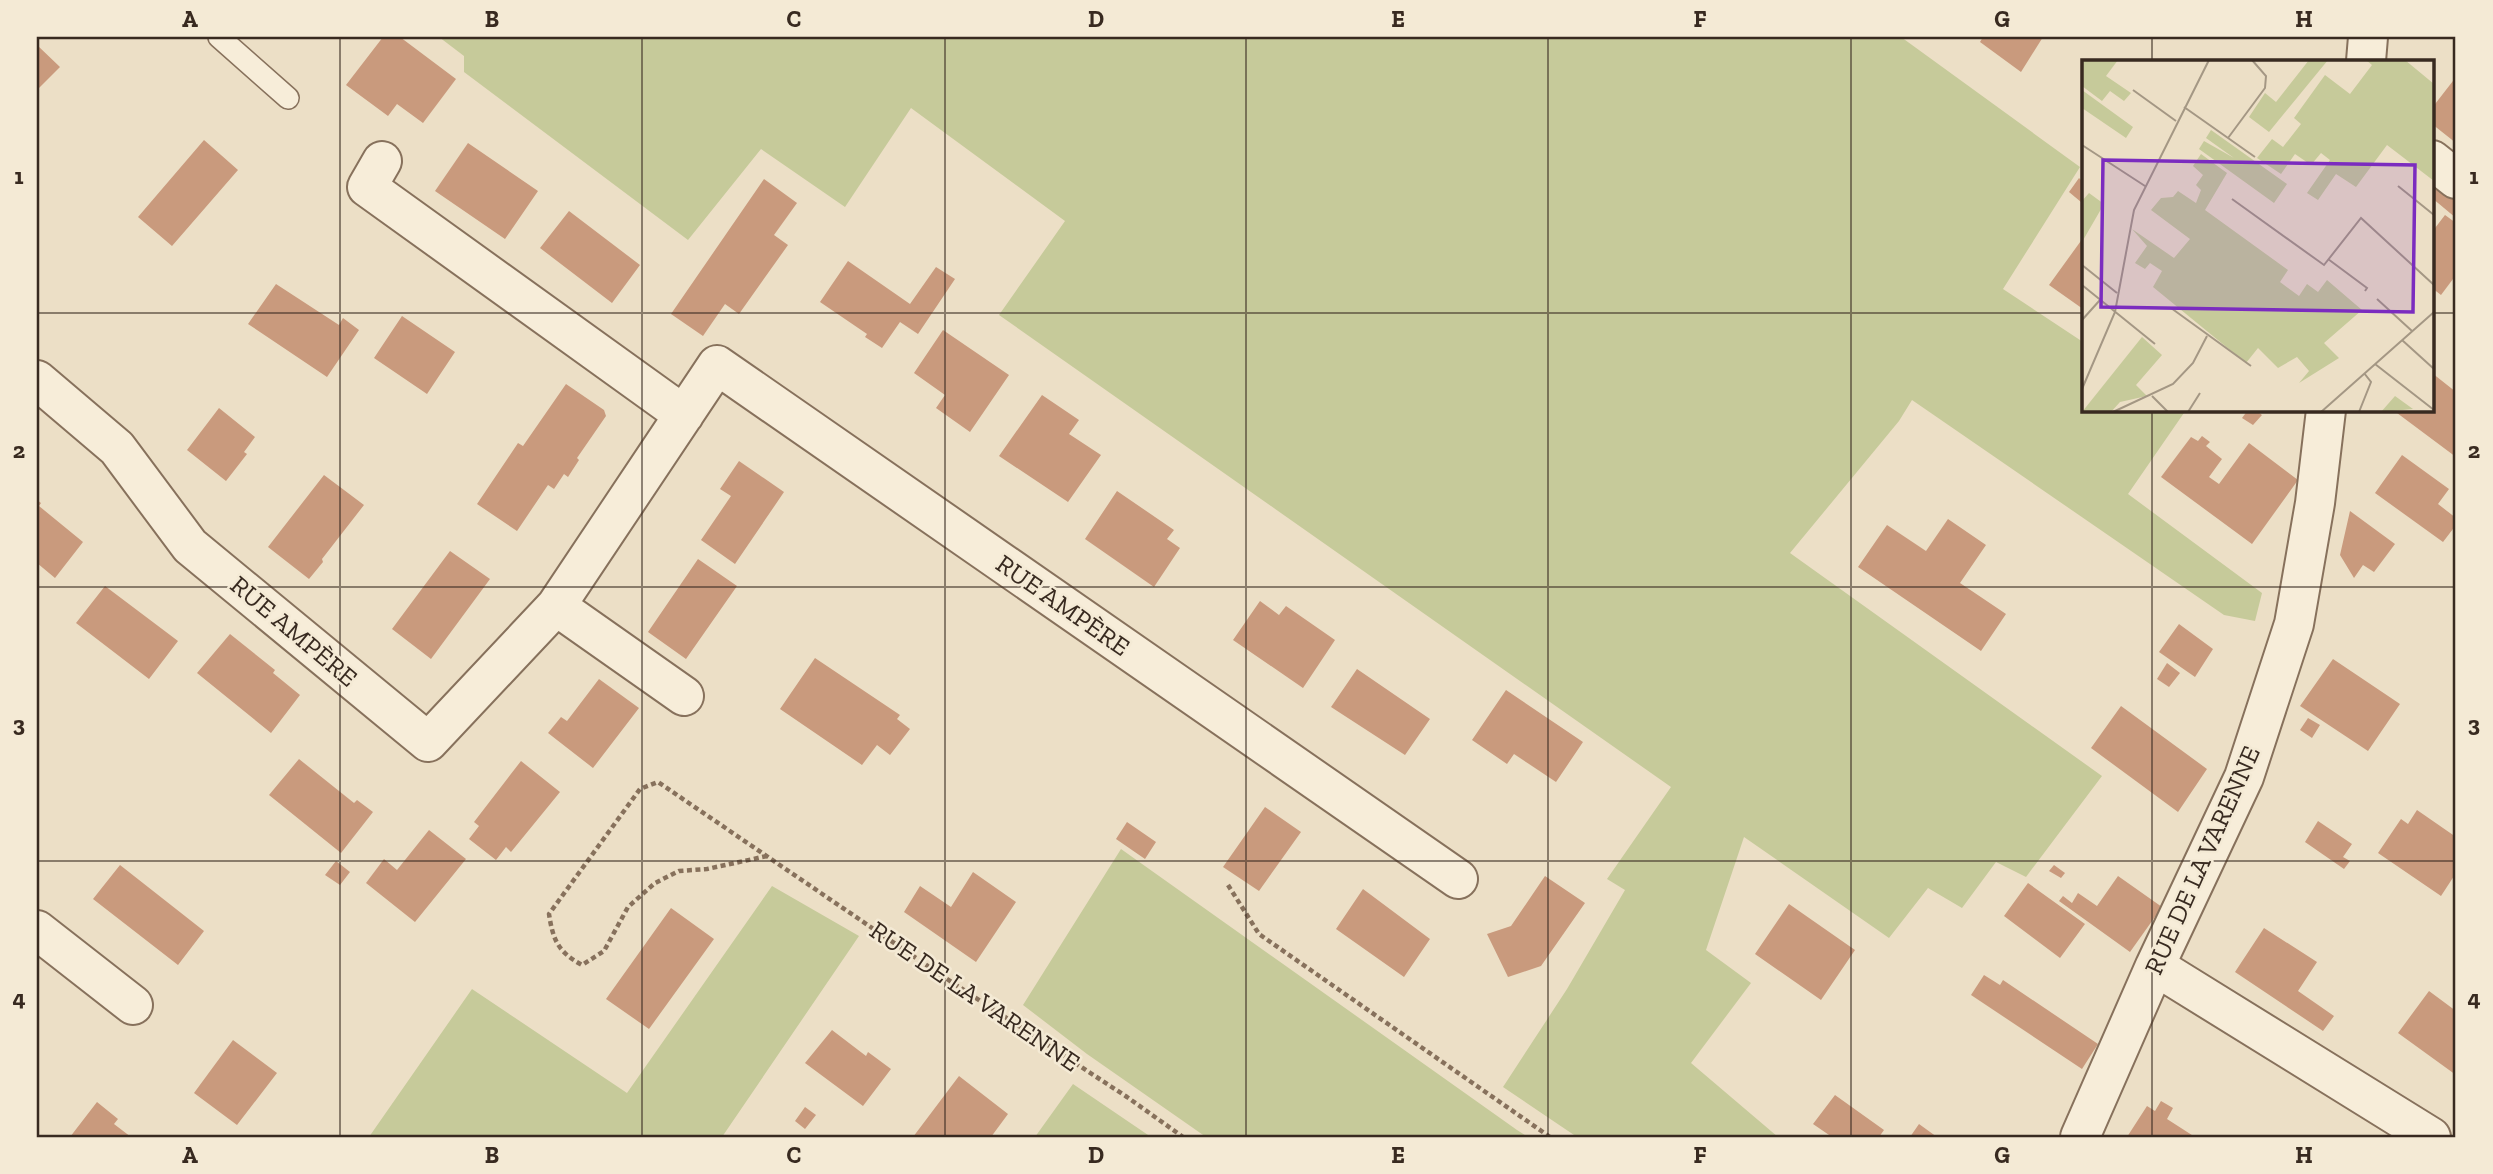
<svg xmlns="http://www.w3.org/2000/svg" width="2493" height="1174" font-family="'Zilla Slab',serif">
  <rect width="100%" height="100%" fill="#ecdfc6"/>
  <path fill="#c6ca9a" d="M439,37H1901L2080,167L2003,289L2083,342L2084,410H2186L2128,494L2262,593L2255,621L2224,615L1912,400L1899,421L1790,553L2102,776L2026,877L1996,862L1962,908L1928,888L1889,938L1744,837L1706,950L1751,983L1691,1063L1778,1137H1577L1503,1087L1567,989L1625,890L1607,879L1671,787L999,315L1065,221L911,108L845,207L761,149L688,240L464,72V56Z
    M1121,849L1517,1130L1528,1137H1206L1087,1054L1023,1005Z
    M772,886L859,936L722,1137H369L472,989L627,1093Z
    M1073,1084L1151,1137H1035Z"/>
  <path fill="#c99a7d" d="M383,37H400L456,79L423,123L397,104L388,116L346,85Z
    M1983,37H2043L2021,72L1980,42Z
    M37,45L60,67L37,90Z
    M2456,77V143L2432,124V108Z
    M204,140L238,170L172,246L138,217Z
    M468,143L538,191L505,239L435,191Z
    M2079,178L2083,182V197L2081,202L2069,192Z
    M764,179L797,203L774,235L788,245L739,314L725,304L703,336L671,314Z
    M2439,182L2456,194V218L2432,198V190Z
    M569,211L640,265L612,303L540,248Z
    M2445,215L2456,223V275L2441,295L2432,288V232Z
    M2083,238V309L2049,285Z
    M848,261L910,304L936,267L955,279L918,334L900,322L882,348L865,337L867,334L820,302Z
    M276,284L339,325L343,318L359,330L327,377L248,324Z
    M402,316L455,352L427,394L374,358Z
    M943,330L1009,375L970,432L936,408L945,395L914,373Z
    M2432,373L2456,392V457L2393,410H2432Z
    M566,384L604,410L606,416L577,458L579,460L568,477L564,474L554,489L548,485L517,531L477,504L518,443L523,446Z
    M1042,395L1079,420L1069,434L1101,455L1068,502L999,456Z
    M219,408L255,437L244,452L247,454L226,481L187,450Z
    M2248,410H2255L2262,415L2253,425L2242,418Z
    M2202,436L2210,442L2206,446L2222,459L2209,477L2219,484L2249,443L2298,480L2252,544L2161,477L2191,437L2198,441Z
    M2402,455L2449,489L2438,504L2456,518V525L2443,542L2375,493Z
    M739,461L784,492L735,564L701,540L731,496L720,489Z
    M324,475L364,505L322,559L323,562L309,579L268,547Z
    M1117,491L1174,530L1167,539L1180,548L1154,587L1085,539Z
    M37,500L41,503L39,506L83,542L55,578L37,563Z
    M2350,511L2395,544L2374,572L2363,565L2354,578L2340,555Z
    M1948,519L1986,545L1960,583L2006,614L1981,651L1858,567L1887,525L1926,551Z
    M450,551L490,579L431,659L392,629Z
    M698,559L737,586L686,659L648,632Z
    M105,586L178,641L149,679L76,623Z
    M1260,601L1279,615L1286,606L1335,640L1303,688L1233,640Z
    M2179,624L2213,649L2195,677L2159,652Z
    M230,634L275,670L273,673L300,695L271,733L197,673Z
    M815,658L900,715L897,719L910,729L890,755L877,745L862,765L780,709Z
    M2333,659L2400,704L2368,751L2300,706Z
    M2167,663L2180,673L2169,687L2157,679Z
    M1357,669L1430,719L1405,755L1331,707Z
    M599,679L639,708L593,768L548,733L561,717L567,721Z
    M1506,690L1583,742L1556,782L1514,754L1507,764L1472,740Z
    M2121,706L2207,769L2178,812L2091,748Z
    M2308,718L2320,725L2312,738L2300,730Z
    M299,759L354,803L357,800L373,812L341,853L269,795Z
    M521,761L560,792L511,852L506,847L496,860L469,839L479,826L474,822Z
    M1265,807L1301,832L1259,891L1223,867Z
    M2417,810L2456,837V873L2441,896L2378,853L2401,819L2408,824Z
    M2318,821L2352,844L2343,857L2350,861L2344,869L2305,842Z
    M1127,822L1156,842L1145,859L1116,839Z
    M429,830L466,859L415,922L366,883L384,859L397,870Z
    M336,861L350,872L340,885L325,875Z
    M120,865L204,931L178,965L93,899Z
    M2054,865L2065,873L2061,878L2049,871Z
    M973,872L1016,902L976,962L904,912L920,886L951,907Z
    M1545,876L1585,903L1541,966L1508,977L1487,934L1511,926Z
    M2118,876L2162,907L2130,952L2059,901L2063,896L2072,903L2078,893L2097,906Z
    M2028,883L2085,924L2060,958L2004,916Z
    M1363,889L1430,939L1404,977L1336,929Z
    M1789,904L1855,950L1821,1000L1755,954Z
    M671,908L714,939L649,1029L606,999Z
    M2264,928L2317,962L2298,991L2334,1016L2323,1031L2235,972Z
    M1984,975L2000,985L2003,980L2098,1044L2082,1069L1971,995Z
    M2429,991L2456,1011V1075L2398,1033Z
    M832,1030L866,1056L868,1052L891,1069L863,1106L805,1063Z
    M233,1040L277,1073L237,1125L194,1093Z
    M959,1076L1008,1114L991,1137H913Z
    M1835,1095L1884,1130L1879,1137H1832L1813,1124Z
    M2161,1101L2173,1108L2167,1119L2195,1137H2127L2147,1106L2155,1111Z
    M97,1102L118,1119L114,1124L131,1137H70Z
    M805,1107L816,1115L805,1129L795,1121Z
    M1919,1124L1937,1137H1910Z"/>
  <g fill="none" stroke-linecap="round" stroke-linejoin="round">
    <g stroke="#87715c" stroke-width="24">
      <path id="service" d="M219,37L288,98"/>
    </g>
    <g stroke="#87715c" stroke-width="42">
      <path id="minor" d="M2366,61L2368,37
        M2432,160L2456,179
        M382,161L367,187L684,415
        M37,380L117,448L190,546L428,742L556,606L717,365L1458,879
        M556,606L684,696
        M37,930L133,1005
        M2155,966L2431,1137
        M2080,1137L2155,966L2244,777L2294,624L2315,503L2326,410"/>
    </g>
    <path stroke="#87715c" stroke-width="4.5" stroke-dasharray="5 3.5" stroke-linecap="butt" d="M767,856L707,869L679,871L655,883L628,907L604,951L582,965C558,952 553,940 549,914L640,789L658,782L944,977L1127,1097L1183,1137
      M1228,885L1259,934L1550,1137"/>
    <use href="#service" stroke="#f7edd9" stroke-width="21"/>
    <use href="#minor" stroke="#f7edd9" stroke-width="38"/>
  </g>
  <path fill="none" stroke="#382a20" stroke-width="2" stroke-opacity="0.55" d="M340,37V1137M642,37V1137M945,37V1137M1246,37V1137M1548,37V1137M1851,37V1137M2152,37V61M37,313H2084M2432,313H2456M2152,410V1137M37,587H2456M37,861H2456"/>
  <g text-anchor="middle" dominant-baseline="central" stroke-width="5" stroke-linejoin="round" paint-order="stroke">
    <g font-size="26" fill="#382a20" stroke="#f4ead5">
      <text transform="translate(1063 605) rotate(35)">RUE AMPÈRE</text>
      <text transform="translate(294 631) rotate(40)">RUE AMPÈRE</text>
      <text transform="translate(2202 860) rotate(-66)">RUE DE LA VARENNE</text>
      <text transform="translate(975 996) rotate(34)">RUE DE LA VARENNE</text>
    </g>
  </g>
  <g transform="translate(2082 60)">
    <rect width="352" height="352" fill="#ecdfc6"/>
    <path d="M0,0H36L24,16L49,33L42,41L28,31L20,41L0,26ZM227,0H246L187,72L167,57L183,33L194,42ZM284,0H323L352,24V121L305,85L274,127L254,114L236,140L225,133L248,100L239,93L229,105L213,94L199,114L175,98L190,79L201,87L219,64L212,58L243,15L268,34L290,5ZM0,30L51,67L44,78L0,48ZM129,70L205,124L192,143L117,89L122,81L152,98L124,78ZM119,94L145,113L123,150L206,210L198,222L217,236L225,224L236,232L245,220L280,250L242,283L257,298L217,323L227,311L215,297L196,308L176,288L164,303L71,227L80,211L68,203L63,209L53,203L65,186L50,169L92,198L108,179L69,150L79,138L91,137L96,131L114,143L119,130L114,125L121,115L111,106ZM7,133L22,144L0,182V141ZM60,277L80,295L54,325L65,336L38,342L29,352H0ZM313,336L331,349L299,352Z" fill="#c6ca9a"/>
    <path fill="none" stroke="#a49784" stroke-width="2" d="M51,30L94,61M102,47L173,97M146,78L183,28L184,16L170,0M0,85L63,126M316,126L352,155M150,139L242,205L279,158L352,225M246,199L285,228L283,231M0,205L35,233M0,225L73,284M295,239L330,271M89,248L169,306M0,260L18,240M320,280L352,309M293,304L352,350M0,329L33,252L52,150L127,0M70,336L86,352M31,352L91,324L111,303L125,276M106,352L118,333M239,352L352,252M277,352L289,322L282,313"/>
    <path fill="#7b2cbf" fill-opacity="0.15" stroke="#7b2cbf" stroke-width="3.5" d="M21,100L333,105L331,252L19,247Z"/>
    <rect width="352" height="352" fill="none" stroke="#382a20" stroke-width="3.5"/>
  </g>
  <rect width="2493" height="1174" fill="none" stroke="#f4ead5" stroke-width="77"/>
  <rect x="38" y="38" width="2416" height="1098" fill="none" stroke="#382a20" stroke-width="2.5"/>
  <g font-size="23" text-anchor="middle" font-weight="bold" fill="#382a20">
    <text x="190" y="27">A</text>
    <text x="492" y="27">B</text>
    <text x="794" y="27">C</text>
    <text x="1096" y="27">D</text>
    <text x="1398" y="27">E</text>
    <text x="1700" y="27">F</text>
    <text x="2002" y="27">G</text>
    <text x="2304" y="27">H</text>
    <text x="19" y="184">1</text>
    <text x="2474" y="184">1</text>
    <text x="19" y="458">2</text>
    <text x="2474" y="458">2</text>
    <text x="19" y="732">3</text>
    <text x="2474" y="732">3</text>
    <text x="19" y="1006">4</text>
    <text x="2474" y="1006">4</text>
    <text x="190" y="1163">A</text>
    <text x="492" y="1163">B</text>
    <text x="794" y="1163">C</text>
    <text x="1096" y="1163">D</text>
    <text x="1398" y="1163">E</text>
    <text x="1700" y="1163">F</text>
    <text x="2002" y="1163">G</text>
    <text x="2304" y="1163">H</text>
  </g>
</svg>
